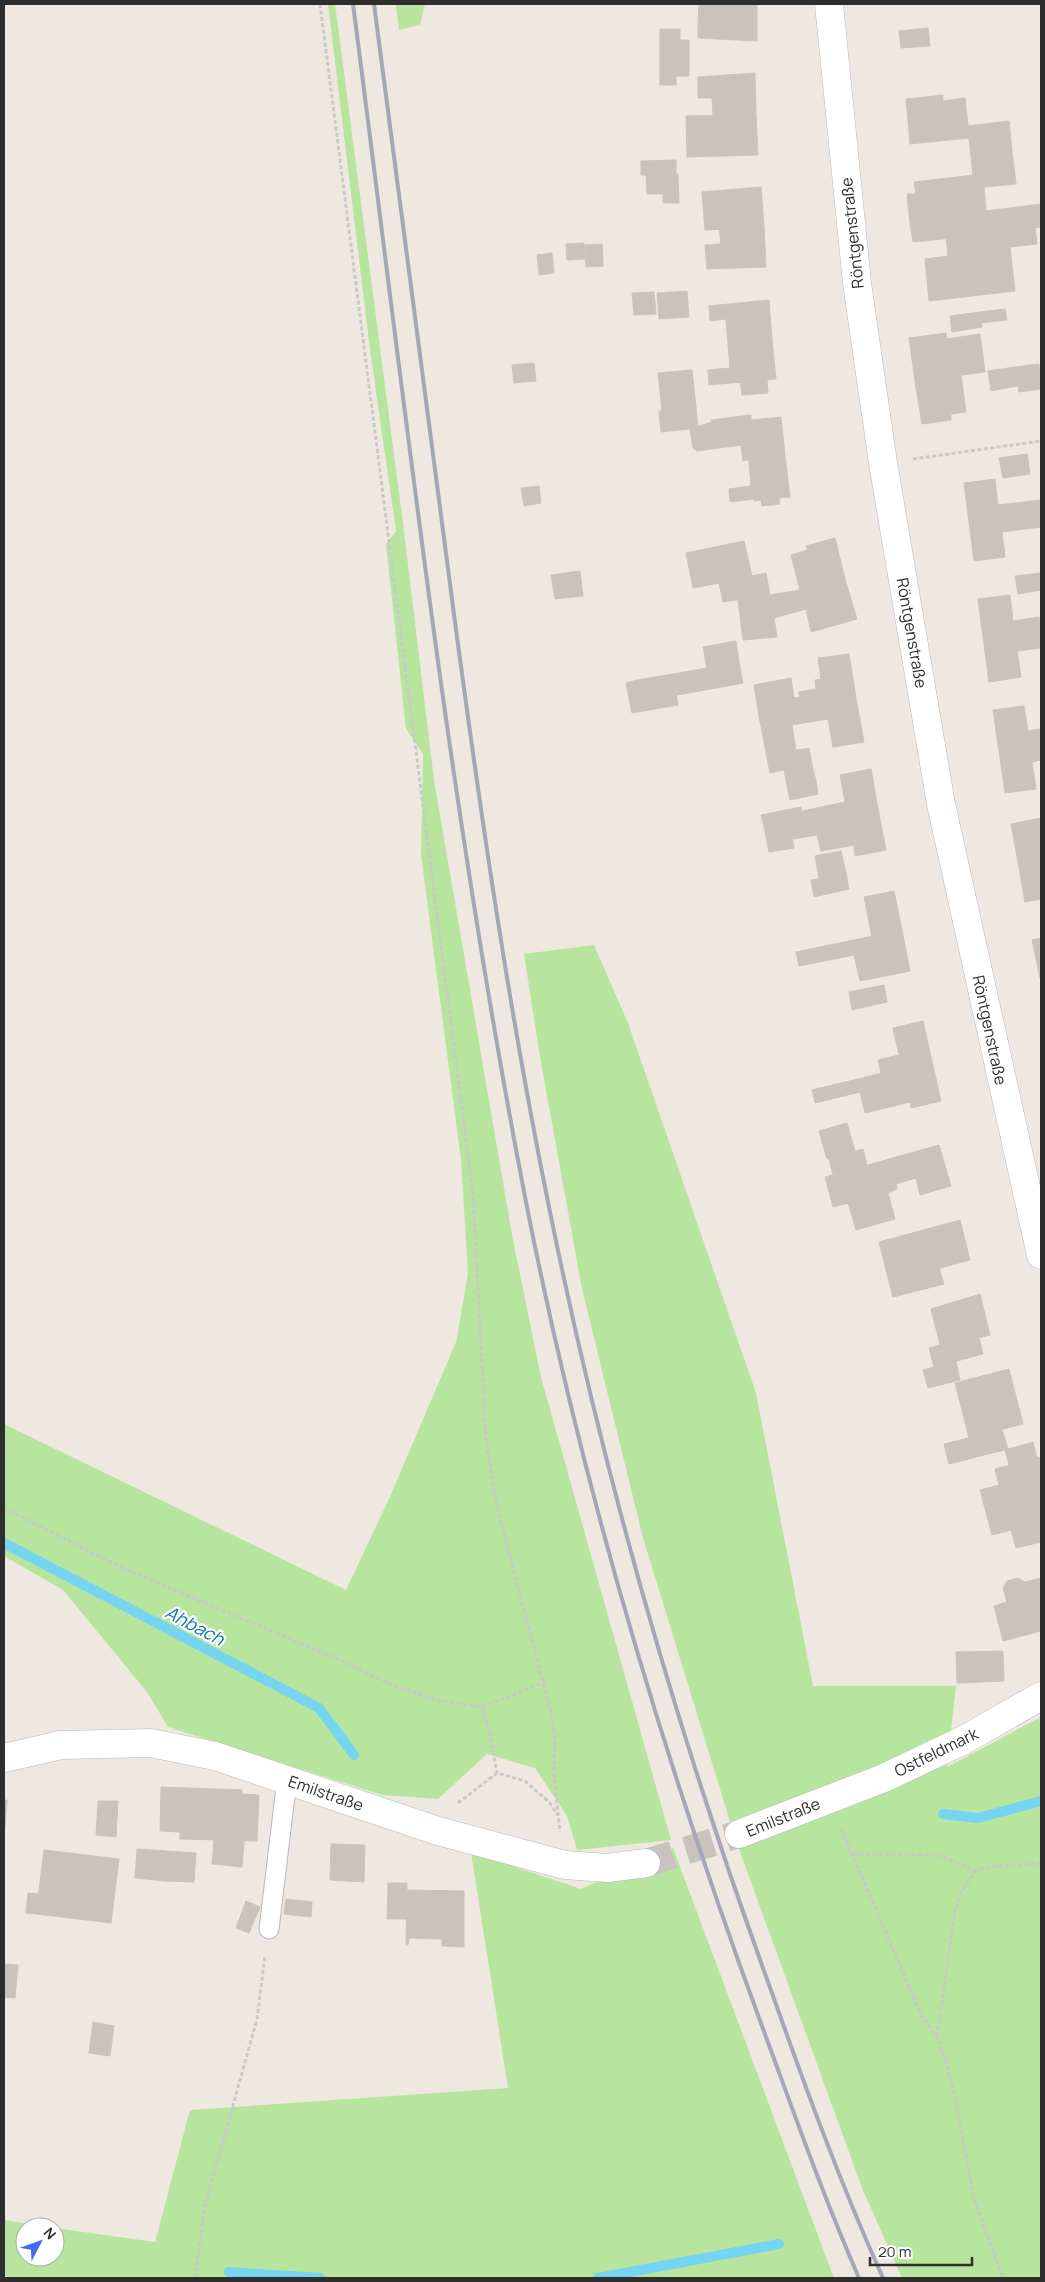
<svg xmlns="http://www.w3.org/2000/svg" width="1045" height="2282" font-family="Manrope,sans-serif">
  <rect width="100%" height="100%" fill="#efe8e1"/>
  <path fill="#b8e59e" d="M328,4H335L403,523L434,780L513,1240L541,1377L671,1840L577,1850L567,1816L535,1768L487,1754L438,1799L382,1795L168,1727L147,1692L63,1590L4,1556V1424L346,1590L389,1499L456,1342L468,1274L461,1160L421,855L423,754L406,729L386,544L396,531L370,350Z
    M396,4H425L420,25L399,30Z
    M594,945L628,1023L756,1393L813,1686H956L947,1767L1041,1717V2278H902L862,2188L736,1841L643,1538L582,1289L540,1057L524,954Z
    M673,1848L834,2278H4V2220L49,2227H25V2257H55V2228L155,2242L190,2110L508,2088L471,1852L581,1889Z"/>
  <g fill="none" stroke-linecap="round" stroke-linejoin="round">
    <path stroke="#75d4f0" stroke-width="10" d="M4,1543L319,1708L354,1755
      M943,1814L978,1818L1041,1801
      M229,2272L320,2278
      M598,2278L779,2244"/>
  </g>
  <path fill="#c8c3bc" stroke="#cbc4ba" d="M699,4H721V25H698Z
    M721,4H757V41L698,38V25H721Z
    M928,28L930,46L901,48L899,31Z
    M660,29H680V40H689V57H660Z
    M660,57H689V76H676V85H660Z
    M755,73L756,115H713L712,98H698V77Z
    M943,95V101L965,98L968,126L1009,121L1012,151L971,156L969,138L910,144L906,99Z
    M756,115L758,155L687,157L686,116Z
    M1012,151L1016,184L984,187L986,211L1041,204V227L977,235L974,216L910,223L907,194H916L914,182L973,175L971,156Z
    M676,160V174L641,175V161Z
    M678,174L679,203H663V194H647L646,175Z
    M761,187L764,227L705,230L702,192Z
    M974,216L977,235L943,239L941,219Z
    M941,219L943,239L913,242L910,223Z
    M764,227L766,267L707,269L705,245L721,244L719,228Z
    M1035,228L1037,244L1010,247L1015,291L929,301L925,259L979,252L977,235Z
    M977,235L979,252L948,256L946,238Z
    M584,243L585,259L567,260L566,244Z
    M602,244L603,266L586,267L585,245Z
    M552,253L554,273L539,275L537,255Z
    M687,291L689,317L659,319L657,293Z
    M654,292L656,314L634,315L632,293Z
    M769,300L772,340L728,344L726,319L710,321L709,306Z
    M1005,309L1007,320L981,323L980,312Z
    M980,312L982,327L952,332L950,316Z
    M946,333L947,339L980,334L985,372L915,381L909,338Z
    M772,340L776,379L709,385L708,370L730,368L728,344Z
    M534,363L536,381L514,383L512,365Z
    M1039,364L1041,389L1019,392L1015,367Z
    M1015,367L1018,386L991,391L988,371Z
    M692,370L696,407L662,411L658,373Z
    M961,375L966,412L951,414V420L922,424L915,381Z
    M767,380L768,393L742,395L740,382Z
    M696,407L698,428L661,432L659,411Z
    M751,415V420L781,417L785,456L743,461L741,445L697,451L693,448L690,429L712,422L711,420Z
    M1027,454L1030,474L1003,478L999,458Z
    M785,456L790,497L779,498L780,504L762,506L761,500L754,501V499L730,502L729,489L751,486L749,461Z
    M995,479L998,505L1041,500V514L969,522L964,483Z
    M539,486L541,503L524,506L521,488Z
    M1041,514V527L1002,532L1005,557L974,561L969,522Z
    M835,538L845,579L800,590L791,555L808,550L806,546Z
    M744,541L752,576L766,573L770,595L723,602L719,583L693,588L686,553Z
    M580,571L583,596L555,599L551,575Z
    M1041,573V590L1018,594L1015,576Z
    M845,579L857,619L811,632L806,609L774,618L777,637L743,640L738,600L800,590Z
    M1010,595L1013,621L1039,617L1041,630L983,637L978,599Z
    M1041,630V648L1017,651L1021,677L989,682L983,637Z
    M736,641L739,662L707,668L703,647Z
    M849,654L856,698L759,716L754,685L791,678L794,698L800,697L799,692L816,689L815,680L821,679L818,658Z
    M739,662L743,683L711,689L707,668Z
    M707,668L711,689L677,695L673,674Z
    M673,674L678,705L643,711L637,680Z
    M637,680L643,711L632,713L626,683Z
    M856,698L864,742L833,747L828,719L792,725L796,751L776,754L779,771L770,773L759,716Z
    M1024,706L1028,731L1041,729V745L999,751L993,710Z
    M1041,745V760L1032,762L1036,789L1005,793L999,751Z
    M809,748L812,765L779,771L776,754Z
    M812,765L816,781L787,786L784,770Z
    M871,769L878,809L804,824L802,811L845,802L840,775Z
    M816,781L818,794L790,800L787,786Z
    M801,807L804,824L765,831L761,815Z
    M878,809L886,850L855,856L854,845L821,851L817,835L793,839L790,827Z
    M1041,818V858L1018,862L1011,824Z
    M790,827L794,848L769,852L765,831Z
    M841,851L846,873L819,878L815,856Z
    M1041,858V899L1025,902L1018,862Z
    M846,873L849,889L814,897L811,880Z
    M894,891L902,930L872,937L864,897Z
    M902,930L910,971L860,981L854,955L799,966L796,952Z
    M1041,938V978H1040L1032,940Z
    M884,985L887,1002L852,1010L849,992Z
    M923,1021L932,1061L881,1073L878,1060L899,1055L893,1028Z
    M932,1061L941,1101L911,1108L910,1102L865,1113L860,1092L815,1103L812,1090Z
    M847,1123L855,1151L827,1159L819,1131Z
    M939,1145L951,1186L920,1195L916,1178L896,1184L897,1189L888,1193L833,1207L825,1177Z
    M863,1149L867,1165L833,1174L829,1159Z
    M888,1193L895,1219L856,1230L848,1203Z
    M960,1220L970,1260L889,1282L879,1242Z
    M939,1268L944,1284L893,1297L889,1282Z
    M980,1294L990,1335L941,1348L931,1309Z
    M979,1338L983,1354L934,1367L929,1348L940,1345L941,1348Z
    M956,1361L960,1380L928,1388L923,1370Z
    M1009,1369L1023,1424L969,1438L955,1383Z
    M1002,1430L1008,1449L949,1464L944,1444Z
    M1033,1442L1037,1458L1009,1465L1005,1450Z
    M1041,1457V1542L1016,1548L1011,1530L992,1535L980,1490L999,1485L995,1469Z
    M1018,1578L1025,1582L1041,1578V1631L1003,1641L994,1606L1007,1602L1003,1588L1007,1581Z
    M1003,1651L1004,1681L957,1683L956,1652Z
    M161,1787L242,1790V1794L259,1795L257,1841L180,1839V1832L160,1831Z
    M4,1800H7L5,1827H4Z
    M98,1801H118L116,1837L96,1835Z
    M214,1840L244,1841L242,1867L212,1864Z
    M331,1844L365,1845L364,1882L330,1880Z
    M137,1849L167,1851L165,1881L135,1878Z
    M44,1850L70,1853L62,1917L36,1914Z
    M167,1851L196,1853L194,1882L165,1881Z
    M70,1853L119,1859L111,1923L62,1917Z
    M388,1883H407V1919H387Z
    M407,1890L464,1891V1947L442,1946V1939L409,1938L408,1945H406Z
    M28,1893L39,1894L36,1914L26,1913Z
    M286,1899L312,1902L311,1917L284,1914Z
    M246,1901L260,1907L249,1933L236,1928Z
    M4,1964L18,1965L15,1998L4,1997Z
    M93,2022L114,2026L110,2056L89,2053Z"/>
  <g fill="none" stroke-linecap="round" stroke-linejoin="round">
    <path stroke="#c8c3bd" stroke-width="28" stroke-dasharray="28 14" stroke-linecap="butt" d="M646,1863L739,1834"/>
    <g stroke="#b4b7c1" stroke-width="21">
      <path id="lane" d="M269,1929L287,1779"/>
    </g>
    <g stroke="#b4b7c1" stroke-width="29">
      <path id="street" d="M829,4L857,283L883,463L941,804L1041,1255
        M4,1758L61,1745L151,1743L215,1756L438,1831L565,1865L608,1868L646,1863
        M739,1834L884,1778L962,1741L1041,1696"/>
    </g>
    <path stroke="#c9c9c9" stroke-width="3" stroke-dasharray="4 2.5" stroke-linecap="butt" d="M320,4L473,1195L486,1440L497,1507L550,1709L555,1737L554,1774L560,1832
      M913,459L1041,441
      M4,1508L120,1567L338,1659L392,1685L438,1700L482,1707L545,1682
      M482,1707L489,1730L497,1773
      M458,1803L497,1773L525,1781L549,1802L558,1815
      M841,1829L922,2016L937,2037L945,2059L954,2093L974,2199L1003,2278
      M853,1854L938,1855L975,1871L987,1867L1041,1863
      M937,2036L955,1912L960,1894L975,1871
      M195,2278L205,2206L257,2019L265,1955"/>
    <use href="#lane" stroke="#fff" stroke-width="19"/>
    <use href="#street" stroke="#fff" stroke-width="28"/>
    <path stroke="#a3a7b8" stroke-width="4" d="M353,4C405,404 449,806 526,1202C581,1482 663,1758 762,2026C793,2110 823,2196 859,2278
      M374,4C400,210 427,416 455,622C481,816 509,1010 548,1202C602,1471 678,1736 772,1993C806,2089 841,2185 883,2278"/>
  </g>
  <g text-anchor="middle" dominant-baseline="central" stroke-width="4.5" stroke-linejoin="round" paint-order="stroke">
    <g font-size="16" fill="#2e2e2e" stroke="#fff">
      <text transform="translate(852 233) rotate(-96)">Röntgenstraße</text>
      <text transform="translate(912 633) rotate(80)">Röntgenstraße</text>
      <text transform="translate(990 1030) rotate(78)">Röntgenstraße</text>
      <text transform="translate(936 1752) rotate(-26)">Ostfeldmark</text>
      <text transform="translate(326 1793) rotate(19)">Emilstraße</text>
      <text transform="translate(783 1817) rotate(-22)">Emilstraße</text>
    </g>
    <g font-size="18" font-style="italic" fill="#0d74a3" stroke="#fff">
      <text transform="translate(195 1625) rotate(28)">Ahbach</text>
    </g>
  </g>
  <rect width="1045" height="2282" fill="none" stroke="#2e2e2e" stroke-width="10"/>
  <g transform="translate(40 2242) rotate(49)"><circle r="24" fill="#ffffff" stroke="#ababab"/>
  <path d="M0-4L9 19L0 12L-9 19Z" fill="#416afb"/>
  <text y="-8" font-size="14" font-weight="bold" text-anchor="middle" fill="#2e2e2e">N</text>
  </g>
  <path d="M870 2257v8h102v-8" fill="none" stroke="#2e2e2e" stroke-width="2.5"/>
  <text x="878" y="2257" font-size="15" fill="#2e2e2e" stroke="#ffffff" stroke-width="4" paint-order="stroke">20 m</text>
</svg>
